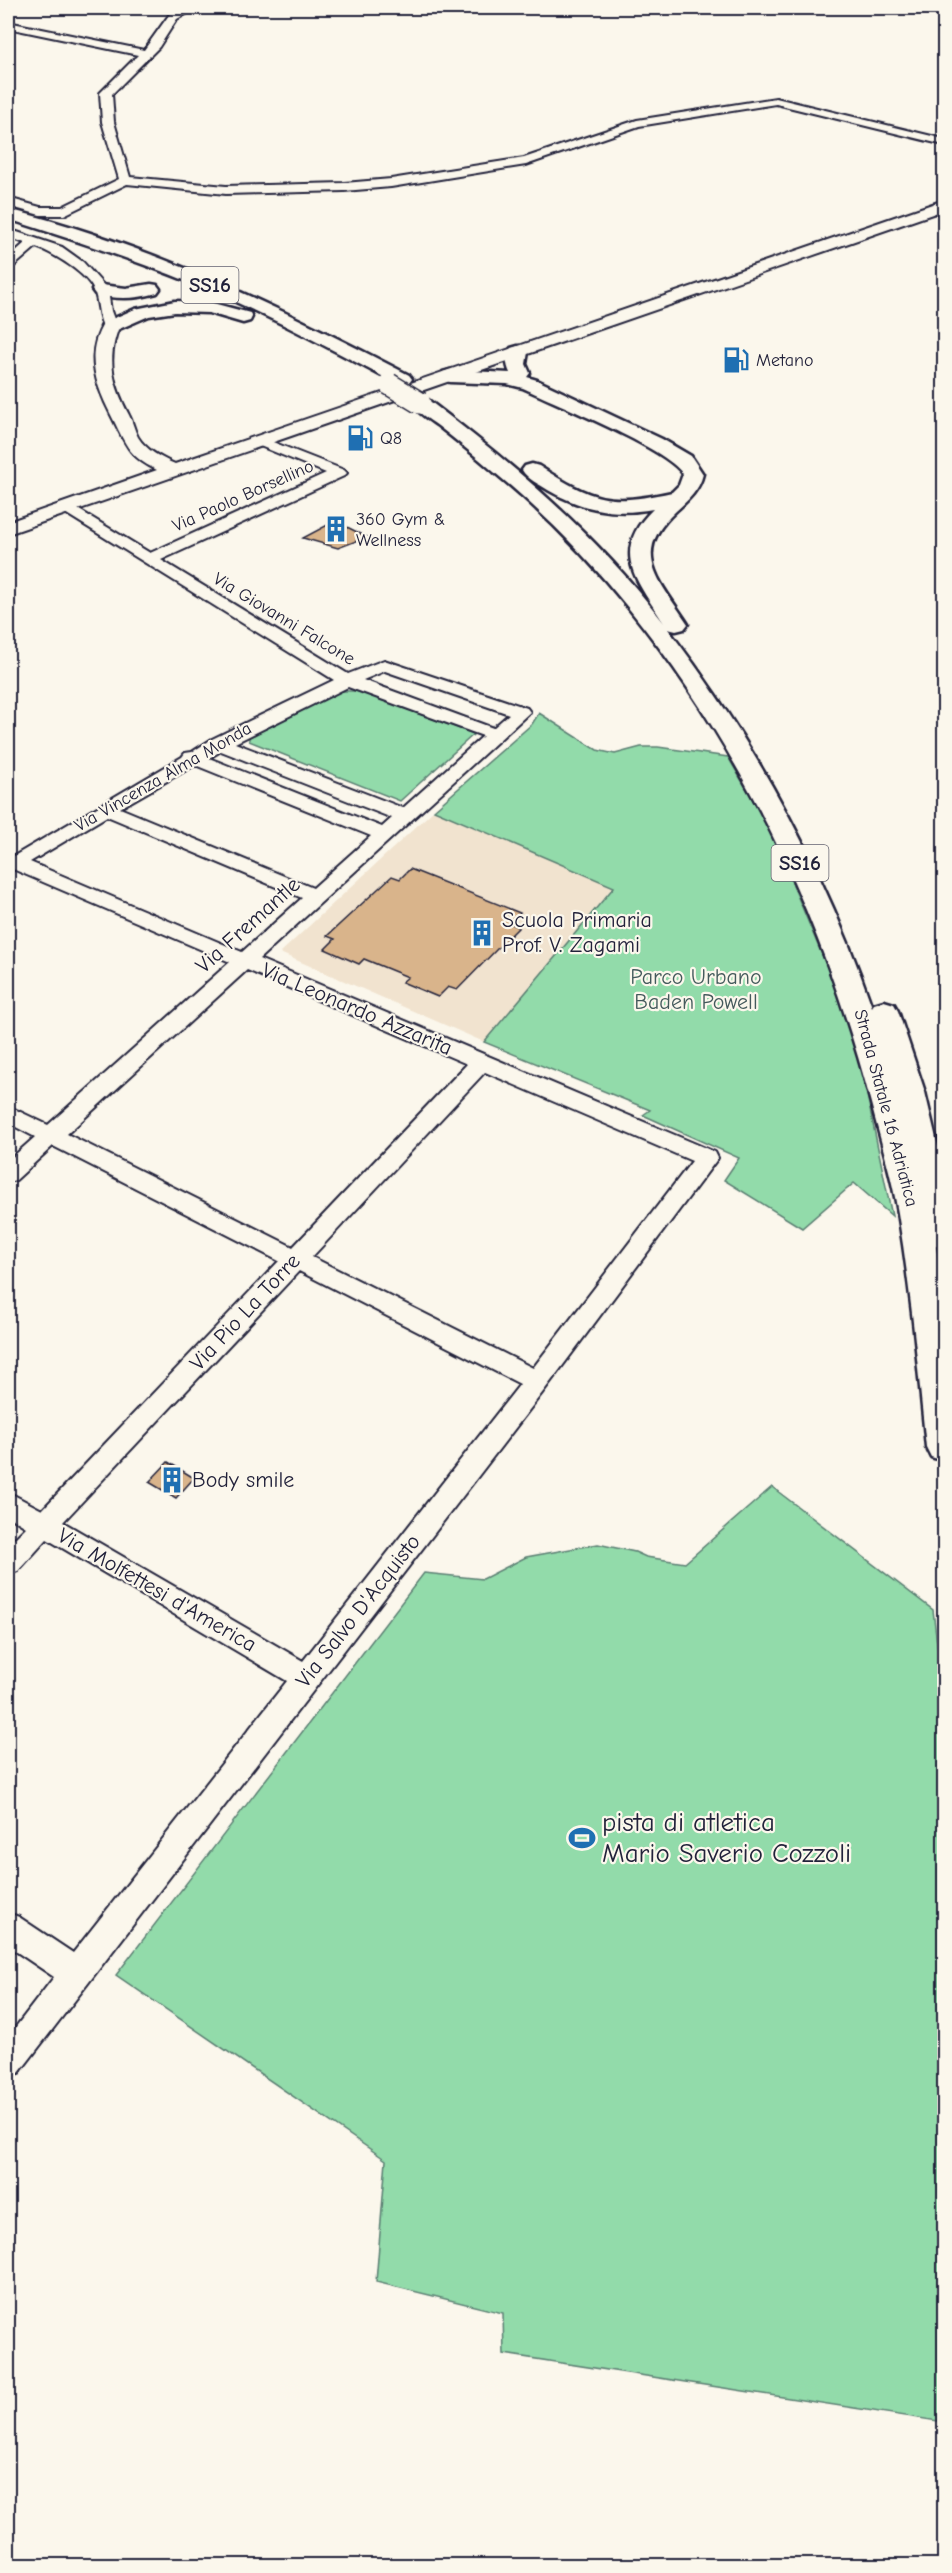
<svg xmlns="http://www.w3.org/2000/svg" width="952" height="2573" font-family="'Comic Neue',sans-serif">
  <rect width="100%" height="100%" fill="#fbf7ec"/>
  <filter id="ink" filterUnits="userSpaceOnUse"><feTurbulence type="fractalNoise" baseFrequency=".0167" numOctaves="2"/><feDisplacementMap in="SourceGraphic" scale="12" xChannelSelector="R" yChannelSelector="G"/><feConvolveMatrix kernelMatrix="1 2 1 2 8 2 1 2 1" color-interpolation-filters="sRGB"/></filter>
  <g filter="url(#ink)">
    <path fill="#f1e3cf" d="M434,810L615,886L484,1042L280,953Z"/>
    <path fill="#92dbaa" stroke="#5a7e72" stroke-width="1.5" d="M337,691H358L474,734L400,801L249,741V736Z
      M539,713L597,750L615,754L641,747H658L728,757L770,830L844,1008L866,1090L892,1216L854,1183L802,1228L724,1180L739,1158L643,1115L650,1110L484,1042L614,887L434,810L532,724Z
      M772,1487L933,1610L944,1702V2422L504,2354L503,2313L376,2282L386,2160L116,1975L424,1573L483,1579L526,1557L598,1544L635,1552L646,1557L685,1563Z"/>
    <path fill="#d9b48b" stroke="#22223b" stroke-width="1.5" d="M335,521L367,537L338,548L303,538Z
      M410,869L520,913L510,923L519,927L498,948L457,990L448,987L438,997L402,982L408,977L364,959L359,964L325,949L335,939L327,936L392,876L400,879Z
      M168,1462L194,1478L176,1498L149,1482Z"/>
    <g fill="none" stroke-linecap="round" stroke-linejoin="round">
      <g stroke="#22223b" stroke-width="4">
        <path id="minor" d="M185,8H197L177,19L159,47L112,94L114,122L130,177L226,186L344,183L391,179L524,158L637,120L776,98L944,139V145L776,104L639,126L526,165L391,187L344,191L226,194L127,184L64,215H40L8,206V198L40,207H62L119,179L102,122L100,93L138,55L8,28V22L144,50L169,15Z
          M8,229L62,247L83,262L108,290L111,311L117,327L115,330H105C98,318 99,306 95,293C89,274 53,253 36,247L13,267L8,268V258L25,243L8,237Z
          M260,437L344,470L347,473L344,476L161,560L348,674L384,660L527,708L530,712L259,959L715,1152L718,1158L546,1388L19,2073L8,2078V2037L54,1977L8,1946V1913L19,1917L73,1953L287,1681L47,1539L18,1571L8,1574V1545L26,1527L8,1516V1492L42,1510L279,1261L53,1146L16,1180L8,1182V1161L35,1137L8,1123V1106L48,1125L230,962L8,867V854L14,856L182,757L185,753L192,752L212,739L334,680L57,508L59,505H71L150,553L326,473L255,444L253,441L255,438ZM385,671L509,714L493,728L363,680ZM348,687L483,736L403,808L235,743ZM221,751L392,818L382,827L209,758ZM195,765L371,836L313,888L120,808ZM107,816L302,898L242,952L30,862ZM247,970L467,1064L293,1247L67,1134ZM485,1072L692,1161L533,1368L312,1257ZM299,1271L520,1384L303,1661L63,1522Z"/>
      </g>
      <g stroke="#22223b" stroke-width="4">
        <path id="major" d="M944,200V210L8,534V522L157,470C127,456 125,442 111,415C96,386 84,353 104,323H116L119,327C106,360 113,385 129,415C133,422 134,430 138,437C146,450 161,458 175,464Z"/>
      </g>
      <g stroke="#22223b" stroke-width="5">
        <path id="highway" d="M8,209C149,244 281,308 409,375L412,379L409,383H395C329,348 263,312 194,284C133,259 70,239 8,219Z
          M151,284L157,285L160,289L157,293C135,299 117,300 95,294L92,290L95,286L101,285L126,288Z
          M175,301L209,302L250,313L252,317L250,321L243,323L209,313L175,312L149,316L110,333L103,331L101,327L103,323L135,309Z
          M518,346L525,348L528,352L526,364L530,373L527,377L537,380L662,439L691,456L703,474C699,491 688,500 676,511C629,554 660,581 688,624L684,629L676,631L668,629C756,744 825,871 872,1007L874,1004L884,1001L894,1004L898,1011L925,1092L944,1172V1249L936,1246L944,1305V1461L931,1457L926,1447C918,1369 911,1290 898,1213C892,1177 881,1142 872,1107C825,927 747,755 630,610C589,559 544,513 494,472C476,456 457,441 438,426C428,419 417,412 410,403L413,399H427C515,466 597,535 664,623C637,581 609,552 653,509C614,516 583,510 548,490C539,484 527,479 522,470L525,466L532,464L539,466C594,501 608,506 672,492L679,485L683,474C666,448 556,404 523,388L507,384L450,382L443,380L440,376L443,372L450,370L510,373C506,364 505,356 511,348Z"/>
      </g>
      <use href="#minor" fill="#fbf7ec" fill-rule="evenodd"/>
      <use href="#major" fill="#fbf7ec" fill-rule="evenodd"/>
      <use href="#highway" fill="#fbf7ec" fill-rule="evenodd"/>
      <g stroke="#22223b" stroke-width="24" stroke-linecap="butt">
        <path id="highway-bridge" d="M389,384L420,403"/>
      </g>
      <use href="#highway-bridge" stroke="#fbf7ec" stroke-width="21"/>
    </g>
  </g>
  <defs>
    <g id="fuel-bare" transform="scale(2.07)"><path d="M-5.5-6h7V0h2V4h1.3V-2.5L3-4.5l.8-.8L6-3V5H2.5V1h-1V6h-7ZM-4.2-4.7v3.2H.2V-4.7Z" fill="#1f6fb2" stroke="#fbf7ec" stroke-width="2.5" paint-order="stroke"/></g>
    <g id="building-bare" transform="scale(2.07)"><path d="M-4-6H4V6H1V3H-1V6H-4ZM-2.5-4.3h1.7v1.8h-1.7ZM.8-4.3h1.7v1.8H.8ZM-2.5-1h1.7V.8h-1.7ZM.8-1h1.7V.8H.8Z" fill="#1f6fb2" stroke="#fbf7ec" stroke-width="2.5" paint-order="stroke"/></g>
    <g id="stadium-bare" transform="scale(2.07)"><path d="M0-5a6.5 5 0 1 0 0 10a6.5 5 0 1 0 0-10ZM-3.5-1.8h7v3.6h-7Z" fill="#1f6fb2" stroke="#fbf7ec" stroke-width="2.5" paint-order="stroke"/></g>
  </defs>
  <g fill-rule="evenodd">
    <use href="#fuel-bare" x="736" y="360"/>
    <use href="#fuel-bare" x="360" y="438"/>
    <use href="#building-bare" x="336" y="529"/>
    <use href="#building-bare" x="482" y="933"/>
    <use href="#building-bare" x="172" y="1480"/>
    <use href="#stadium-bare" x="582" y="1838"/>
  </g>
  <g text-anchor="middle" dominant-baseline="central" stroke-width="4.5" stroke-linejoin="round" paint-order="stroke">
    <g font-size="18" fill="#22223b" stroke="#fbf7ec" text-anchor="start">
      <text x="756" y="360">Metano</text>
      <text x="380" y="438">Q8</text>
      <text x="356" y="519">360 Gym &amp;<tspan x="356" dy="21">Wellness</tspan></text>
    </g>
    <g font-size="18" fill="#22223b" stroke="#fbf7ec">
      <text transform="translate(243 496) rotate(-24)">Via Paolo Borsellino</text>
      <text transform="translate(284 619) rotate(31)">Via Giovanni Falcone</text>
      <text transform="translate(163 777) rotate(-30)">Via Vincenza Alma Monda</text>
      <text transform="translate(886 1108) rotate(75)">Strada Statale 16 Adriatica</text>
    </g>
    <g fill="#fbf7ec" stroke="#636270" stroke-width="1.5">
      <rect x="181.5" y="267" width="57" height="36" rx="4.5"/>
      <rect x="771.5" y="845" width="57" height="36" rx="4.5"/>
    </g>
    <g font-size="21" font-weight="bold" fill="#22223b">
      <text x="210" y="285">SS16</text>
      <text x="800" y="863">SS16</text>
    </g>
    <g font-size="22" fill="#22223b" stroke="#fbf7ec" text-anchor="start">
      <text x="502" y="920">Scuola Primaria<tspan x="502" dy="25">Prof. V. Zagami</tspan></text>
      <text x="192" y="1480">Body smile</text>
    </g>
    <g font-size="22" fill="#22223b" stroke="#fbf7ec">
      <text transform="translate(248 925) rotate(-42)">Via Fremantle</text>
      <text transform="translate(357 1009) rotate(23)">Via Leonardo Azzarita</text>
      <text transform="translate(245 1312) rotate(-47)">Via Pio La Torre</text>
      <text transform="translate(157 1590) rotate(30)">Via Molfettesi d'America</text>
      <text transform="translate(358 1611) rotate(-52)">Via Salvo D'Acquisto</text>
    </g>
    <g font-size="22" fill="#445a5c" stroke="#fbf7ec">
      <text x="696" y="977">Parco Urbano<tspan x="696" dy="25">Baden Powell</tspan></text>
    </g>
    <g font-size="27" fill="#22223b" stroke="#fbf7ec" text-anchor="start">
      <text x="602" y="1822">pista di atletica<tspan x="602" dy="31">Mario Saverio Cozzoli</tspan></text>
    </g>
  </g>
  <rect width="952" height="2573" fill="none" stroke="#fbf7ec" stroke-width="30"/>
  <rect x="15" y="15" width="922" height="2543" fill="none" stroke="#22223b" stroke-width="2" filter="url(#ink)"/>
</svg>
